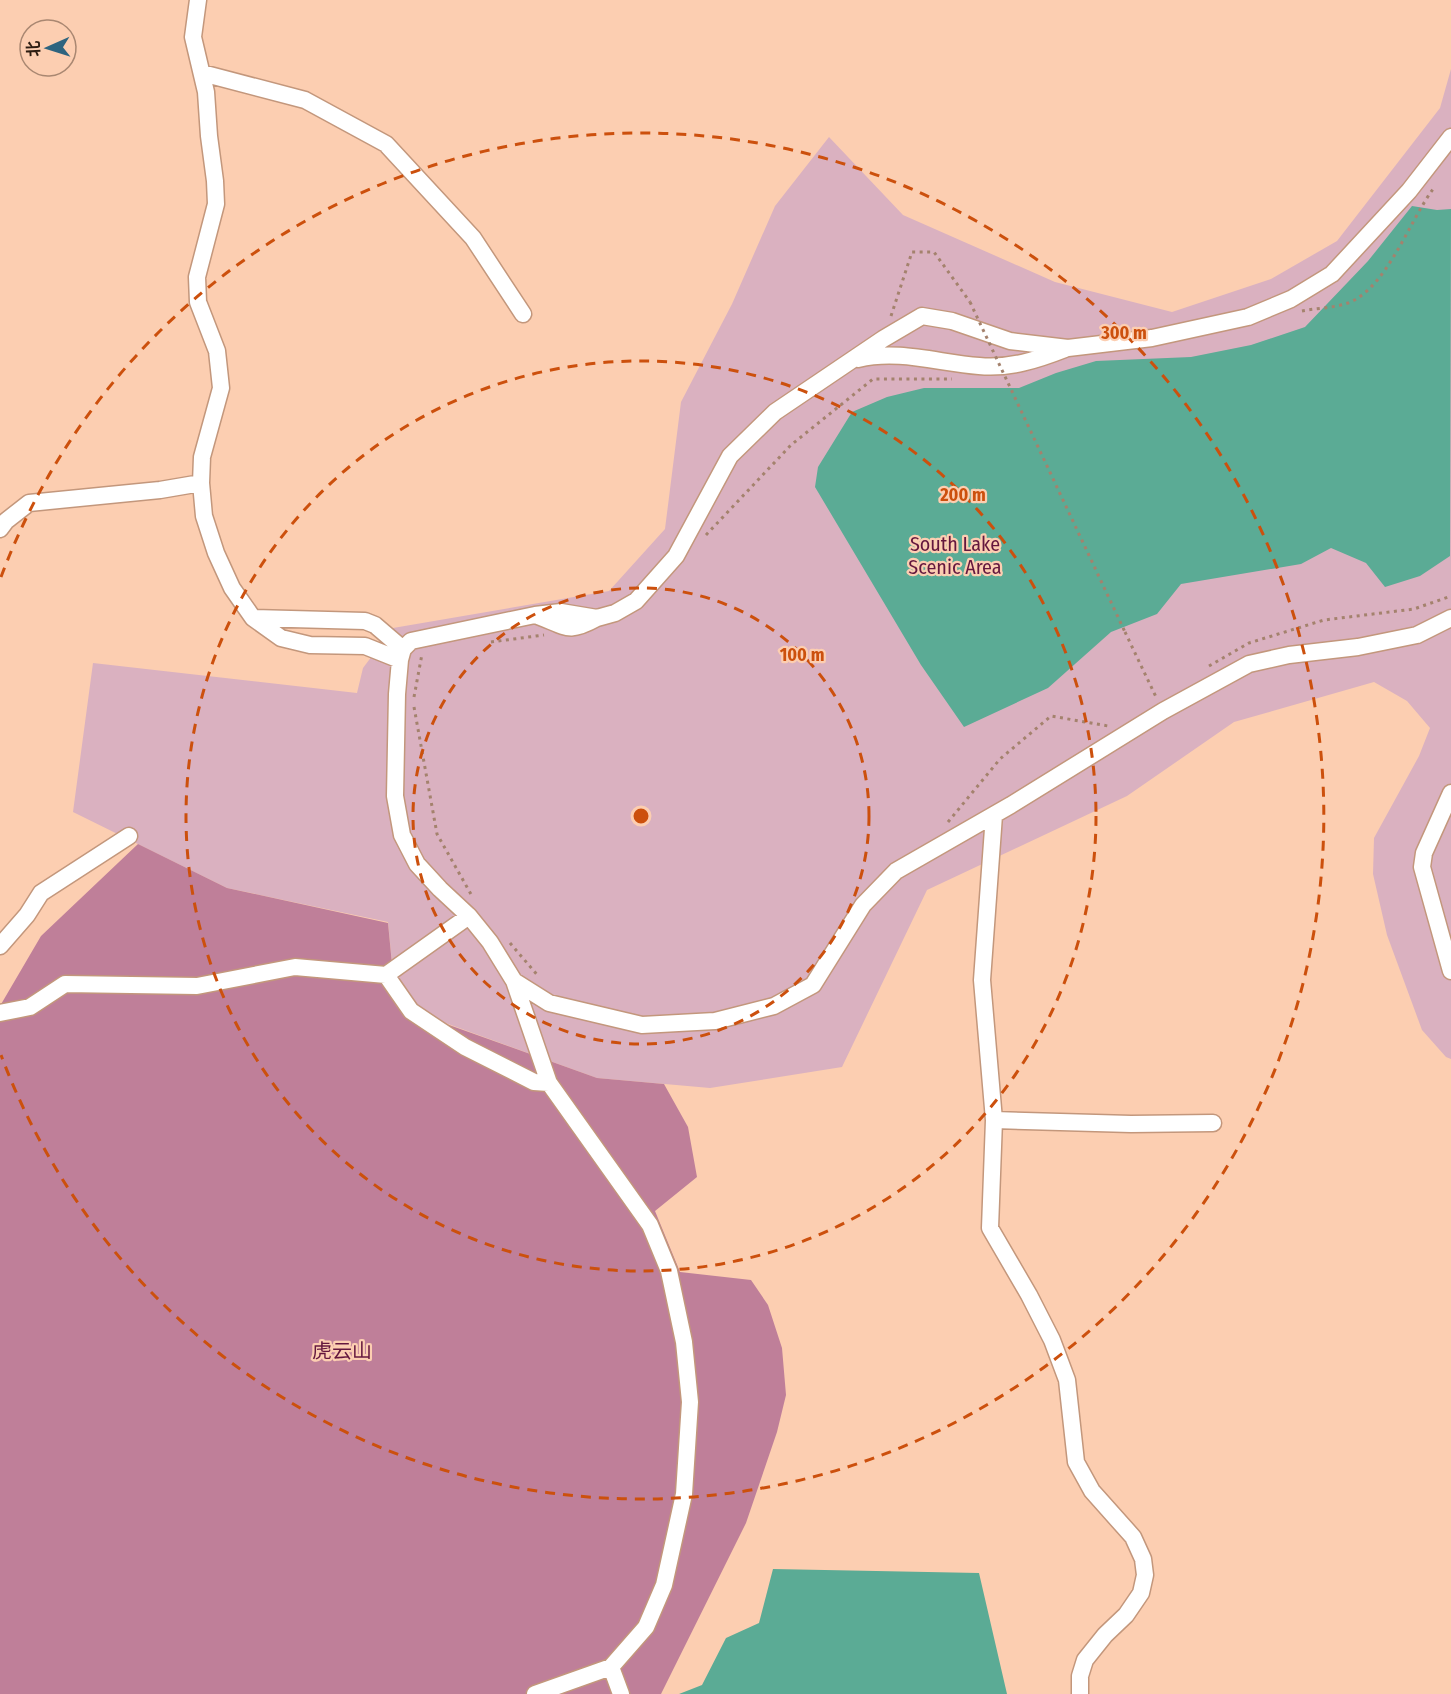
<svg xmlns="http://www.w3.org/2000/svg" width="1451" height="1694" font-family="'Fira Sans Condensed','Noto Sans SC',sans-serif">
  <rect width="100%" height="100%" fill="#fcceb1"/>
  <path fill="#dab1c0" d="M1451,69V1059L1446,1057L1422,1030L1387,935L1373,874L1374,838L1419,756L1430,728L1407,701L1374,682L1234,722L1127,796L927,890L842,1067L710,1088L597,1078L396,1005L388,922L227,888L73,812L93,663L357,693L363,668L393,628L609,591L665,529L681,402L732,304L775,206L829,137L903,215L1055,282L1172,312L1271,279L1337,241L1440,108Z"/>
  <path fill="#bf7f99" d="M138,844L227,888L388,923L396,1006L597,1078L664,1084L688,1127L697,1177L655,1211L680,1272L751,1280L768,1305L782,1348L786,1395L777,1432L746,1523L661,1694H0V1006L41,936Z"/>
  <path fill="#5bab95" d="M1412,206L1437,210L1451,209L1450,556L1420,576L1385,587L1366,563L1331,548L1301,564L1181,584L1157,614L1111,632L1048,688L964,727L921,665L815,487L818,467L852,412L887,397L924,388H1019L1056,373L1096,361L1191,357L1251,345L1305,327L1368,261Z
    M773,1569L979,1573L1007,1694H679L702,1685L726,1638L759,1623Z"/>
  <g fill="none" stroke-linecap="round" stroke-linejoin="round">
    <g stroke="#c3977c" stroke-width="19">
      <path id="minor" d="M198,0L193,37L206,92L209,136L215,181L216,204L197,277L198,302L217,351L221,388L202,457L201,483L204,516L216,553L232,588L253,618L281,638L310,645L365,646L400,660
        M202,73L305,100L386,144L473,238L523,314
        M1451,137L1409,191L1332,274L1291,299L1248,317L1152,338L1068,348L1010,341L952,321L922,316L883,339L775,412L730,456L676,556L636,601L615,613L597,618L561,612L535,615L411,641L403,649L400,660L397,694L395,796L402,835L417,864L440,889L469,916L490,942L514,981L549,1003L642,1025L715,1021L774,1006L813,985L863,905L896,871L1011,805L1163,711L1249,664L1289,655L1358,647L1417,635L1451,618
        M858,359C898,349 939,363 979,366C1009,369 1037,360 1065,349
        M0,529L6,521L29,503L160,490L201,483
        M538,616C567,627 568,634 597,618
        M253,618L365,621L375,625L403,649
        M1451,793L1424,853L1422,867L1451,971
        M994,815L982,980L994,1120L990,1228L1029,1295L1052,1340L1067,1380L1076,1462L1092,1491L1133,1537L1143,1559L1145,1575L1141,1593L1126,1615L1105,1635L1085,1660L1080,1676V1694
        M0,946L27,915L41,893L129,836
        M386,975L411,1011L465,1047L534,1082L549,1083
        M514,981L549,1083L650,1225L669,1271L684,1342L690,1402L684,1494L664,1585L646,1627L611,1667L535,1694
        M0,1013L30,1007L65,984L197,986L295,967L386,975L469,916
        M994,1120L1131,1124L1213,1123
        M611,1667L621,1694"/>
    </g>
    <path stroke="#a4826d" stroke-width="3" stroke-dasharray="3 4.5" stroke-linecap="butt" d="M1302,311C1317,308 1334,308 1348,303C1386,289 1409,222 1433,189
      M891,316L912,252H934L970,302
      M706,535L791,445L873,379H952
      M1125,632L1157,699
      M491,642L544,635
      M1209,666L1249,643L1324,620L1414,609L1451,596
      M414,697L422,654
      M414,707L437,834L472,896
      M948,822L1000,759L1051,716L1108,726
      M510,943L539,977"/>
    <use href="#minor" stroke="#fff" stroke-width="16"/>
    <path stroke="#a4826d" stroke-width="3" stroke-dasharray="3 4.5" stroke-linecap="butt" d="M970,302L1125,632"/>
  </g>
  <g fill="none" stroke="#cc500d" stroke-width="3" stroke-dasharray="10 8">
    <circle cx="641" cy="816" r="228"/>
    <circle cx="641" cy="816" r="455"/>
    <path d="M1 577A683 683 0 1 1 1 1055"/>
  </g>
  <g text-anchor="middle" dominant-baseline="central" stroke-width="4.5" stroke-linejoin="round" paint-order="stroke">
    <g font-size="20" fill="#64173e" stroke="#fcceb1">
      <text x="955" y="544">South Lake<tspan x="955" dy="23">Scenic Area</tspan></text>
      <text x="342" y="1351">虎云山</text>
    </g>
  </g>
  <circle cx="641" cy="816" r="9" fill="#cc500d" stroke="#fcceb1" stroke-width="3"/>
  <g font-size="18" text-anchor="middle" font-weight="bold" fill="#cc500d" stroke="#fcceb1" stroke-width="4.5" stroke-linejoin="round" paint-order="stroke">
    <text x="1124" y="339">300 m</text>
    <text x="963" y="501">200 m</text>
    <text x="802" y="661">100 m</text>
  </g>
  <g transform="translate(48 48) rotate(267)"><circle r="28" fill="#fcceb1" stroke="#a98771" stroke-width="1.5"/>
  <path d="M0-4.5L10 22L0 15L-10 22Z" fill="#2e647f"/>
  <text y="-9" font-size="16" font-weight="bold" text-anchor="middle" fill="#2c1c11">北</text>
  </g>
</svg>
